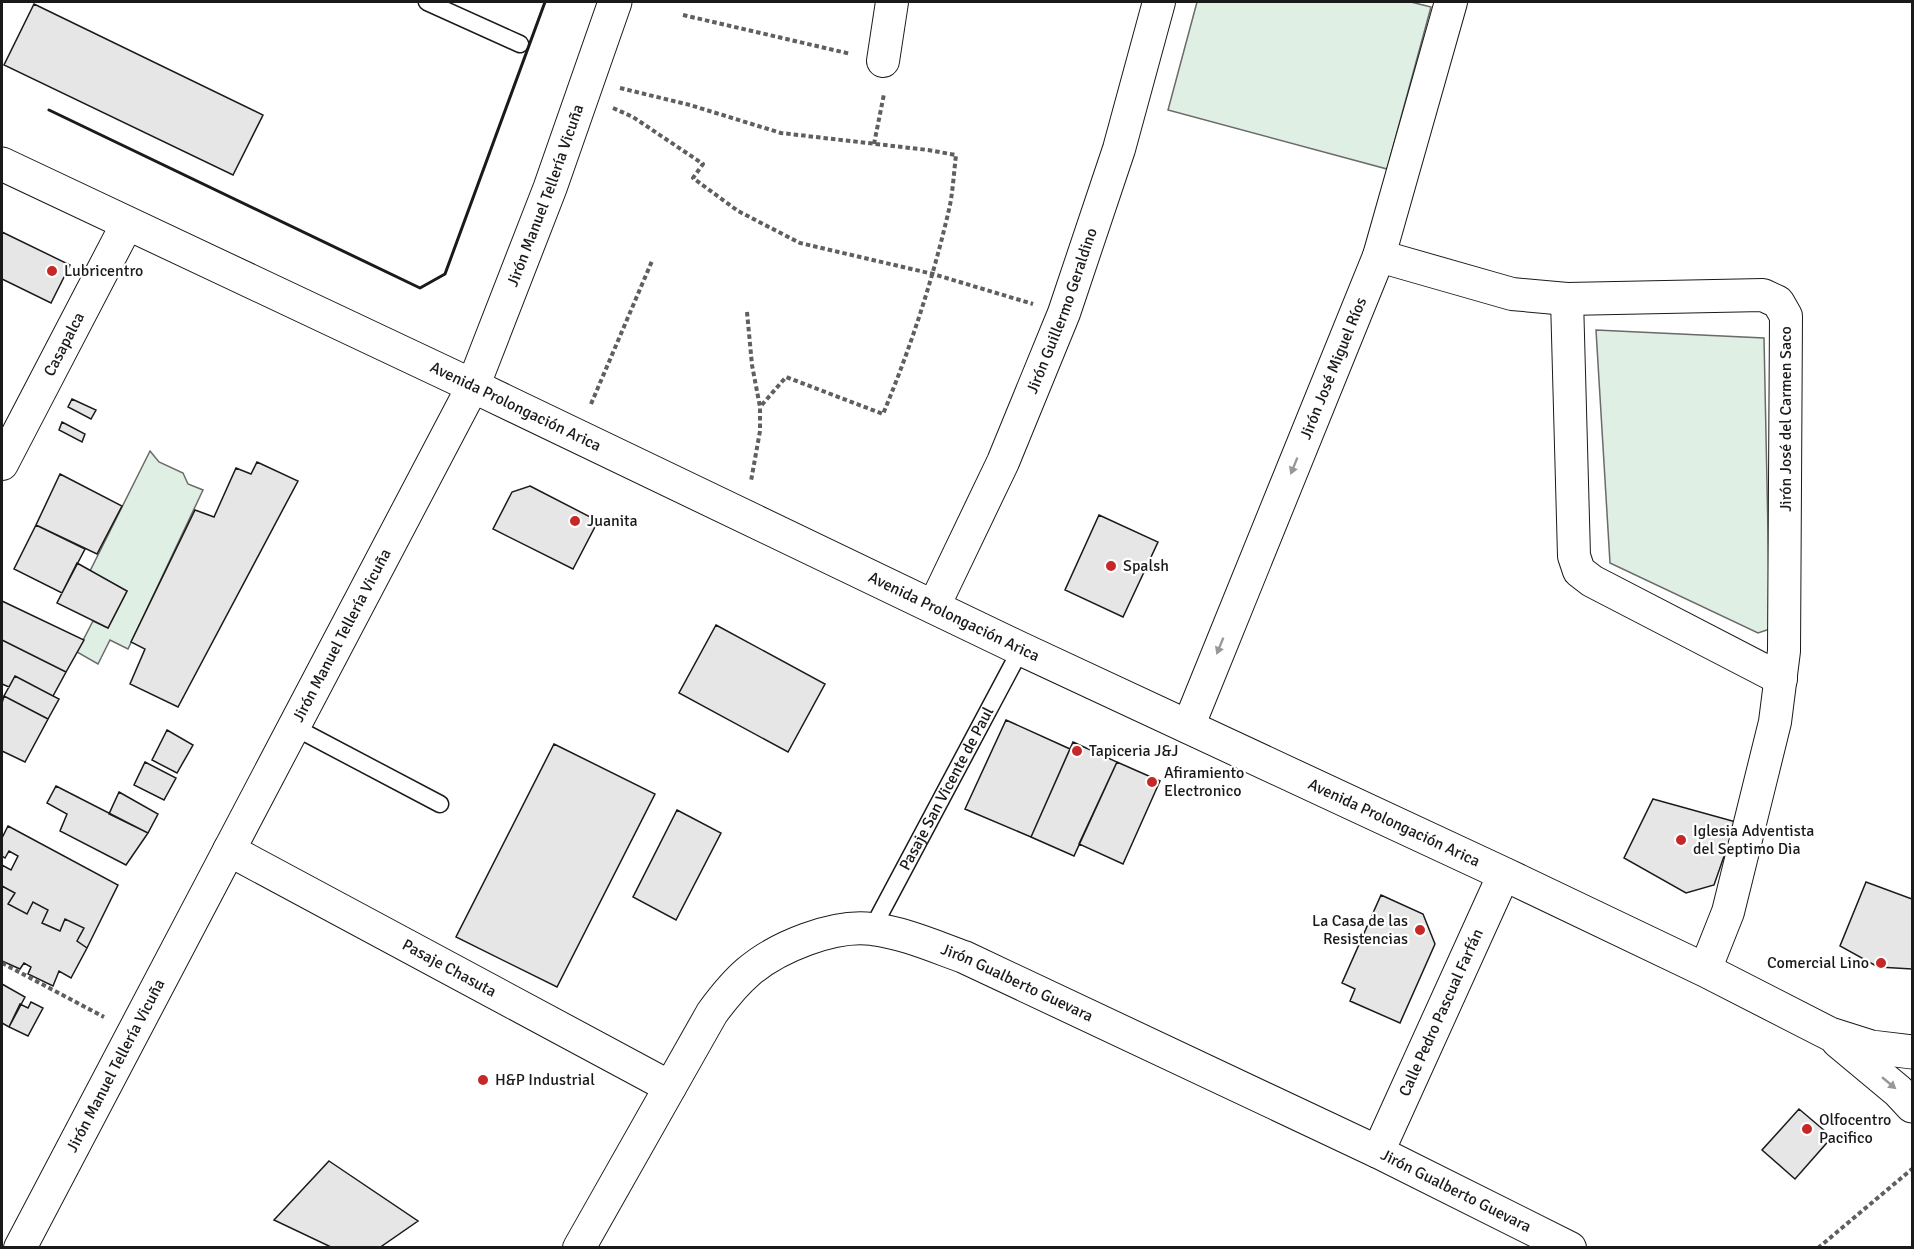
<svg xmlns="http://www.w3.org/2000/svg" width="1914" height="1249" font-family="Signika,sans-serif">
  <rect width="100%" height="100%" fill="#fff"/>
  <path fill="#e0efe3" stroke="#6a6a6a" stroke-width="1.5" d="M1197,2H1411L1431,7L1387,169L1168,110Z
    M1596,330L1764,338L1770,629L1758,633L1610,563Z
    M150,451L159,462L183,473L188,484L203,490L128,649L110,640L98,664L77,652L93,621L108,628L127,591L90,571Z"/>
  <path fill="#e6e6e6" stroke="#1a1a1a" stroke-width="1.5" d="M34,4L263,115L233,175L4,65Z
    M2,232L70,265L51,303L2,279Z
    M72,399L96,410L91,419L68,407Z
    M62,422L85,434L82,442L59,430Z
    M257,462L298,481L178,707L130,684L145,649L131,642L195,510L214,517L236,468L251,474Z
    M60,474L122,506L97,554L36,525Z
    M530,486L598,521L573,569L493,529L512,492Z
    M1099,515L1158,542L1123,617L1065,590Z
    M36,525L85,549L62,593L14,569Z
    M77,563L127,591L108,628L57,603Z
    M2,601L84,640L66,672L2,640Z
    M716,625L825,684L788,752L679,693Z
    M2,640L66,672L53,696L15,676L9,687L2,684Z
    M15,676L59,699L48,719L4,696Z
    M4,696L48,719L25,762L2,751V703Z
    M1006,720L1070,749L1031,837L965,809Z
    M167,730L193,745L177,773L152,760Z
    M1073,742L1117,762L1074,856L1031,837Z
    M554,744L655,794L557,987L456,937Z
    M145,762L176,778L164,800L134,785Z
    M1117,762L1160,781L1123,864L1079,844Z
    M56,786L148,833L126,865L60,831L67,814L47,803Z
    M119,792L158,814L148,833L109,814Z
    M1653,799L1736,822L1714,885L1686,893L1624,858Z
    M677,810L721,833L676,920L633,897Z
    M8,826L118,885L87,948L77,941L84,928L65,919L60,931L42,923L48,910L33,902L27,914L8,904L15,893L2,886V865L11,870L18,856L9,851L5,858L2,856V838Z
    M1866,882L1912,899V969L1878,967L1840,946Z
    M2,886L15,893L8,904L27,914L33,902L48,910L42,923L60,931L65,919L84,928L77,941L87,948L71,978L59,971L53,986L28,974L31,967L24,963L20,969L2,961Z
    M1381,895L1423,914L1435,944L1400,1023L1350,1001L1355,989L1342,983Z
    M2,984L25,997L9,1027L2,1023Z
    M31,1002L43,1008L28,1036L9,1027L20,1004L28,1008Z
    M1799,1109L1832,1137L1795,1179L1762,1150Z
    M329,1161L418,1221L379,1248H333L274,1220Z"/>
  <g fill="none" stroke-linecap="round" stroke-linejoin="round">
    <g stroke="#1a1a1a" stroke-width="19">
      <g id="service">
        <path d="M427,2L520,44"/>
        <path d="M294,727L440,804"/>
        <path id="s1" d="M872,929L1021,649"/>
      </g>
    </g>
    <g stroke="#1a1a1a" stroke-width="34">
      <g id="minor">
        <path d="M883,61L892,2"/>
        <path d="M1379,256L1512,294L1567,299L1763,295L1778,302L1786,316L1784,651L1775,722L1728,912L1705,970"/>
        <path d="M1567,299L1574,556L1579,571L1592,581L1781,679"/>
        <path id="s2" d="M2,464L127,224"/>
        <path id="s3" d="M934,606L1003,462L1064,313L1119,149L1159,2"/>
        <path id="s4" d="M1188,727L1379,256L1451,2"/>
        <path id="s5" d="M229,850L670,1087"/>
        <path id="s6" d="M1378,1152L1504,874"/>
        <path id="s7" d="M20,1248L473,386"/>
        <path id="s8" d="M579,1248L712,1013C723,998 734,984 748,972C777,947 834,924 872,929C901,932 936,947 964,957L1378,1152L1570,1248"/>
      </g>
    </g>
    <g stroke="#1a1a1a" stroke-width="35">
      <g id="tertiary">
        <path id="s9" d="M2,164L473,386L1021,649L1504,874L1705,970L1830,1034L1871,1047L1912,1052"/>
        <path id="s10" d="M473,386L550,188L615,2"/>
        <path d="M1838,1041L1898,1091L1912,1106"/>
      </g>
    </g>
    <path stroke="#5f5f5f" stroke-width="4" stroke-dasharray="4.5 3" stroke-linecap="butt" d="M683,15L851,54
      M620,88L690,105L781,133L928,150L956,155C954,172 953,189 950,205C934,276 911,347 883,414L786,377L760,407
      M613,108L633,117L703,164L693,178L738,211L800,243L933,274L1033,304
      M874,144L884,94
      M747,312L752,365L760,407V431L751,481
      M591,404L652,261
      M2,963L104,1017
      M1818,1248L1912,1169"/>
    <use href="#service" stroke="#fff" stroke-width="16"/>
    <use href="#minor" stroke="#fff" stroke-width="32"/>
    <use href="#tertiary" stroke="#fff" stroke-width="33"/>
    <path stroke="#1a1a1a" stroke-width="3" d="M49,110L420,288L445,274L545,2"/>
  </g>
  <defs><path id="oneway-solid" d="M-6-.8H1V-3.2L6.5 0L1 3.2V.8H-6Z" transform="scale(1.5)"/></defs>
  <g fill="#989898">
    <use href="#oneway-solid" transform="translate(1294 466) rotate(112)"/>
    <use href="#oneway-solid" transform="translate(1220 646) rotate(112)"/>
    <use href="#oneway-solid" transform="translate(1889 1083) rotate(40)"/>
  </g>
  <g fill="#c62828" stroke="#fff" stroke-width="2">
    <circle cx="52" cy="271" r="6"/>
    <circle cx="575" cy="521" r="6"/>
    <circle cx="1111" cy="566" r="6"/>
    <circle cx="1077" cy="751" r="6"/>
    <circle cx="1152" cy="782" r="6"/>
    <circle cx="1681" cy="840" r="6"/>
    <circle cx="1420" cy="930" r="6"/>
    <circle cx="1881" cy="963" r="6"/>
    <circle cx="483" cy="1080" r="6"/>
    <circle cx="1807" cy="1129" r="6"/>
  </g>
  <g text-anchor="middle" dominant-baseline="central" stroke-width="4.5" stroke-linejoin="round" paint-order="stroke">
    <g font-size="16" fill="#1a1a1a" stroke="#fff">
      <text stroke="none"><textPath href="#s10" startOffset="204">Jirón Manuel Tellería Vicuña</textPath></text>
      <text stroke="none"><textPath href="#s3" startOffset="322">Jirón Guillermo Geraldino</textPath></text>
      <text stroke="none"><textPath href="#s2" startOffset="135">Casapalca</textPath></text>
      <text stroke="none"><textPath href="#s4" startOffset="387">Jirón José Miguel Ríos</textPath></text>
      <text stroke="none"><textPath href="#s9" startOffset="568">Avenida Prolongación Arica</textPath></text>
      <text transform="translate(1786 419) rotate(-90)">Jirón José del Carmen Saco</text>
      <text stroke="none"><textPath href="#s9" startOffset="1054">Avenida Prolongación Arica</textPath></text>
      <text stroke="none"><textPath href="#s7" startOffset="692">Jirón Manuel Tellería Vicuña</textPath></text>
      <text stroke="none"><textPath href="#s1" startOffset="159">Pasaje San Vicente de Paul</textPath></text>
      <text stroke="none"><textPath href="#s9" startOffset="1540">Avenida Prolongación Arica</textPath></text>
      <text stroke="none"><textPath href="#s5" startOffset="250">Pasaje Chasuta</textPath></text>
      <text stroke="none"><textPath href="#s8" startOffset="614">Jirón Gualberto Guevara</textPath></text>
      <text stroke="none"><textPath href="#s6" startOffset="153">Calle Pedro Pascual Farfán</textPath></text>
      <text stroke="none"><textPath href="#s7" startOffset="206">Jirón Manuel Tellería Vicuña</textPath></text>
      <text stroke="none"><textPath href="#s8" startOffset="1100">Jirón Gualberto Guevara</textPath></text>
    </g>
    <g font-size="16" fill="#1a1a1a" stroke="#fff" text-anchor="start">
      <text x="64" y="271">Lubricentro</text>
      <text x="587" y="521">Juanita</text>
      <text x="1123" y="566">Spalsh</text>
      <text x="1089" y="751">Tapiceria J&amp;J</text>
      <text x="1164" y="773">Afiramiento<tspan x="1164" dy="18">Electronico</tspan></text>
      <text x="1693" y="831">Iglesia Adventista<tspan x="1693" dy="18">del Septimo Dia</tspan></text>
      <text x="1408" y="921" text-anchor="end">La Casa de las<tspan x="1408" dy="18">Resistencias</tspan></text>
      <text x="1869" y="963" text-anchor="end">Comercial Lino</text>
      <text x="495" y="1080">H&amp;P Industrial</text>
      <text x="1819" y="1120">Olfocentro<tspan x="1819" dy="18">Pacifico</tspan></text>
    </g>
  </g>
  <rect width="1914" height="1249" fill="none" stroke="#1a1a1a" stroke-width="6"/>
</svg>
